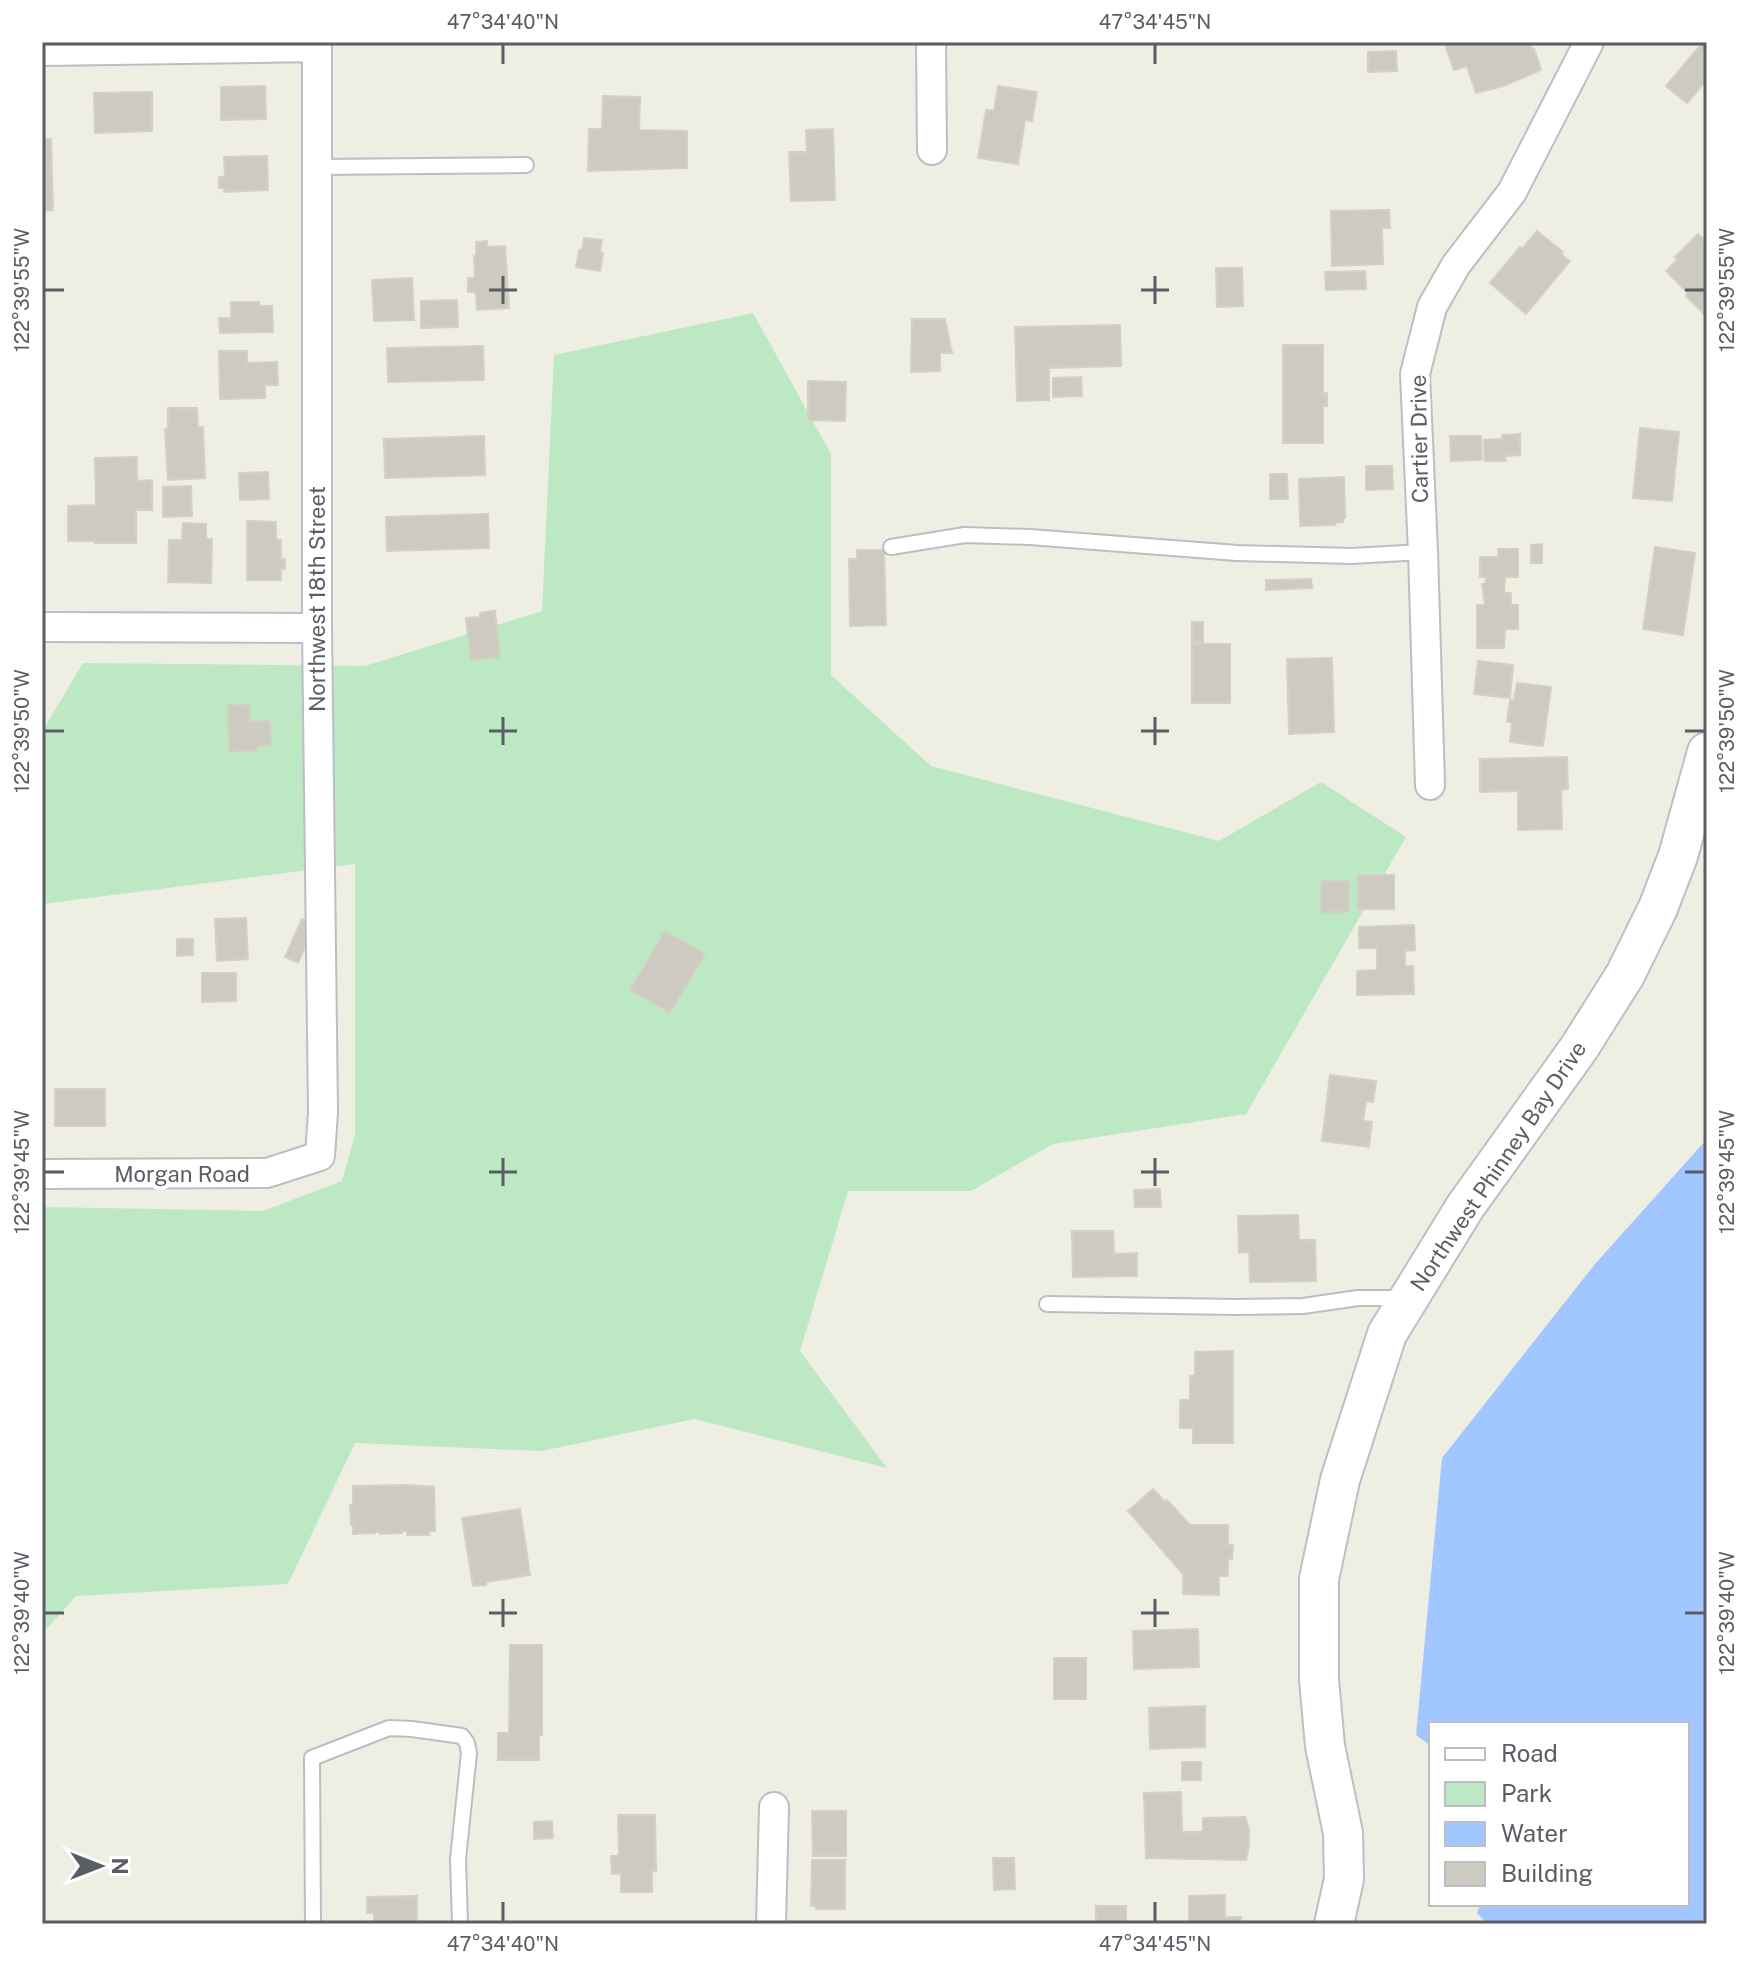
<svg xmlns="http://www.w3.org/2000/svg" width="1749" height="1966" font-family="'Public Sans',sans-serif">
  <rect width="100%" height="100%" fill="#efeee2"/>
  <path fill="#bde8c4" d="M753,313L831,454V675L931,766L1219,841L1321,782L1406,837L1246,1114L1053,1144L971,1191H848L800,1351L887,1468L694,1419L542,1451L355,1443L288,1584L76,1596L42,1634V1207L263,1211L342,1181L355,1135V864L42,904V732L83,663L365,666L542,611L554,355Z"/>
  <path fill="#a2c6ff" d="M1707,1139V1924H1487L1477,1913L1480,1904H1687V1724H1431V1746L1416,1735L1442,1458L1595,1264Z"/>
  <path fill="#cccac1" stroke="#d4d1c0" stroke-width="2" d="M1444,42H1529L1532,49H1534L1541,70L1503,86L1476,93L1467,66L1454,70Z
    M1703,42H1707V80L1687,103L1666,86Z
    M1396,51L1397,71L1368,72V52Z
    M265,86L266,119L221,120V87Z
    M998,86L1037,92L1032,121L1025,120L1018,164L978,158L986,110L994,111Z
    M152,92V131L95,133L94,93Z
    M603,96L640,97L639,130L687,131V168L588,171L589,129H602Z
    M833,129L835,200L791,201L789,152H807L806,130Z
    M42,139H51L53,210L42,211Z
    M267,156L268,190L224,192V188H219V177H225L224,157Z
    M1389,210L1390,228H1382L1383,264L1332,266L1331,211Z
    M1537,231L1563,252L1561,254L1570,261L1526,314L1490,283L1520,247L1522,249Z
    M1698,234L1705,241L1707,239V317L1686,296L1688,293L1666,271L1677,260L1675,257Z
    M584,238L602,240L600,252L603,253L600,271L576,267L579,250H582Z
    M487,241V247L505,246L509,308L477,310L476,292H468V278H475L474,256H476V242Z
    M1216,268H1242L1243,306L1217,307Z
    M1365,271L1366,289L1326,290L1325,272Z
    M412,278L414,320L374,321L372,280Z
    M457,300L458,327L421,328V301Z
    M231,302H259V306H272L273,332L220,333L219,318H231Z
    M912,319H945L952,353H940V371L911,372Z
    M1120,325L1121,366L1049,368V400L1017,401L1015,327Z
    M1283,345H1323V393H1327V406H1323V443H1283Z
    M483,346L484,380L388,382L387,348Z
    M219,351H247V363L277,362L278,385H265V398L220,399Z
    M1081,377L1082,396L1053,397V378Z
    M808,381L846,382L845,421L808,420Z
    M168,408H197L198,427H203L205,478L168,480L165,429H168Z
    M1640,428L1679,432L1672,501L1633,498Z
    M1520,434V455L1505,456L1506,461H1485L1484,440L1502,439V435Z
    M484,436L485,475L385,478L384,439Z
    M1450,436H1481L1482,460L1451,461Z
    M137,457V481L152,480V510H136V543H95V541H68V506L96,505L95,458Z
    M1366,466H1392L1393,489L1366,490Z
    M268,472L269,499L240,500L239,473Z
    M1270,474H1287L1288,499H1270Z
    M1344,477L1345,518H1343V522L1335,523V525L1300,526L1299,479Z
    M191,486L192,516L163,517V487Z
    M488,514L489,548L387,551L386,517Z
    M247,521L276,522V540H281V559H285V569H281V580H247Z
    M183,523L206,524V539H212L211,583L168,582L169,540H182Z
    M1542,544V563H1531V545Z
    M1655,547L1695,553L1683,635L1643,629Z
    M1498,549H1518V577H1505L1504,593H1511V605H1518V629H1505L1504,648H1477V605H1485L1482,584H1485L1486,577H1480V557H1498Z
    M857,550H884L886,625L850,626L849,559H857Z
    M1311,579L1312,588L1266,590V580Z
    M495,611L500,657L471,660L466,618L480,617V613Z
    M1192,622H1203V642H1192Z
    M1192,644H1230V703H1192Z
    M1332,658L1334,732L1289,734L1287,659Z
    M1478,661L1513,665L1510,698L1474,694Z
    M1517,683L1551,687L1543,746L1510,742L1512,722H1507L1510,700H1514Z
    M249,704L250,722L270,721L271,745L257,746V751L229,752L228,705Z
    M1567,757L1568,789L1561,790L1562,829L1518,830V791L1480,792V759Z
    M1358,875H1394V909H1358Z
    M1321,881H1349V912H1321Z
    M246,918L248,959L217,961L215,919Z
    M302,919L315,925L298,963L285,957Z
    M1414,925L1415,950L1405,951V966H1413L1414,994L1357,995V971L1377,970V948H1359V927Z
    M665,931L705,954L670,1013L630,990Z
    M177,939H193V955L177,956Z
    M202,973H236V1001L202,1002Z
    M1330,1075L1376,1081L1373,1102L1366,1101L1363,1121L1372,1122L1369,1147L1322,1141Z
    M55,1089H105V1126H55Z
    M1160,1189L1161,1207H1135L1134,1190Z
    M1298,1215L1299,1240H1315L1316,1281L1250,1282L1249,1252L1239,1253L1238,1216Z
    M1072,1231H1113L1114,1254L1137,1253V1276L1073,1277Z
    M1233,1351V1443H1193V1428H1180V1400H1190V1376H1195V1352Z
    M408,1485L434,1487L435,1531H429V1535H407V1531H402V1533L380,1534V1532H375V1533L353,1534V1525H351L350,1505H353V1486Z
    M1153,1489L1165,1502L1167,1500L1190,1525H1228V1545H1233L1232,1559H1228V1576H1219V1595L1183,1594V1574L1128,1511Z
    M520,1509L530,1575L486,1582V1585L473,1586L462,1518Z
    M1198,1629L1199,1667L1134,1669L1133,1631Z
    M510,1645H542V1735H539V1760H498V1733H509Z
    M1054,1658H1086V1699H1054Z
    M1205,1706V1747L1150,1749L1149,1708Z
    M1182,1762H1201V1780H1182Z
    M1181,1792L1182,1832H1203V1818L1245,1817L1249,1829V1846L1246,1860L1146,1858L1144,1793Z
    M812,1811H846V1856H813Z
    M618,1815H655L656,1871H652V1892H621V1873L612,1874L611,1856H619Z
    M552,1821L553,1838L534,1839V1822Z
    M993,1858H1014L1015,1889L994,1890Z
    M812,1860H845V1909H816V1906H811Z
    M1225,1895V1917H1241V1924H1189V1896Z
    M417,1896V1924H374V1913H367V1897Z
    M1096,1906H1126V1924H1096Z"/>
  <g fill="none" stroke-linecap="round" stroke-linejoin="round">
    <g stroke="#bdbec5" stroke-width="18">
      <path id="lane" d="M317,167L526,165
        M891,547L965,535L1030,537L1237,553L1351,556L1423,552
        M1047,1304L1236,1307L1303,1306L1358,1298H1404
        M313,1924L312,1758L389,1728L412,1729L462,1736L467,1743L469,1753L458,1859L460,1924"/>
    </g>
    <g stroke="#bdbec5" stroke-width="32">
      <path id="street" d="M931,42L932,150
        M42,51L317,47
        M42,627L317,628
        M1430,785L1423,552L1415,374L1432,307L1456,265L1512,192L1589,42
        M42,1174L267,1173L320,1156L323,1112L317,628V42
        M771,1924L774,1807"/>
    </g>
    <g stroke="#bdbfc7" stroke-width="42">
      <path id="secondary" d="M1334,1924L1344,1879L1343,1833L1325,1746L1319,1679V1579L1340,1480L1387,1334L1465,1207L1579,1048L1625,975L1658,908L1678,856L1707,752"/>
    </g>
    <use href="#lane" stroke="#fff" stroke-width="14"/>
    <use href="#street" stroke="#fff" stroke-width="28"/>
    <use href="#secondary" stroke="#fff" stroke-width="38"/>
  </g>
  <path fill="none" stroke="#5b5d64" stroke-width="3" d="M503,44V64M1155,44V64M503,276V304M1155,276V304M44,290H64M489,290H517M1141,290H1169M1685,290H1705M503,717V745M1155,717V745M44,731H64M489,731H517M1141,731H1169M1685,731H1705M503,1158V1186M1155,1158V1186M44,1172H64M489,1172H517M1141,1172H1169M1685,1172H1705M503,1599V1627M1155,1599V1627M44,1613H64M489,1613H517M1141,1613H1169M1685,1613H1705M503,1902V1922M1155,1902V1922"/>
  <g text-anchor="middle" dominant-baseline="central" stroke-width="8" stroke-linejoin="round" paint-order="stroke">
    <g font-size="22" fill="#5b5d64" stroke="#fff">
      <text transform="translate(1419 439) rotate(-91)">Cartier Drive</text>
      <text transform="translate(317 599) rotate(-90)">Northwest 18th Street</text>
      <text transform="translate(1498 1166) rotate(-56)">Northwest Phinney Bay Drive</text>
      <text x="182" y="1174">Morgan Road</text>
    </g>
  </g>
  <rect width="1749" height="1966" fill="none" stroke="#ffffff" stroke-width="88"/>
  <rect x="1429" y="1722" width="260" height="184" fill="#ffffff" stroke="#bdbec1" stroke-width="2"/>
  <rect x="1445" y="1748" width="40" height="12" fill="#ffffff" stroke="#bdbec1" stroke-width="2"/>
  <text x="1501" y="1762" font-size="24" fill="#5b5d64">Road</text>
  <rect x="1445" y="1782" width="40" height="24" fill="#bde8c4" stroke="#bdbec1" stroke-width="2"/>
  <text x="1501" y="1802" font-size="24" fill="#5b5d64">Park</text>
  <rect x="1445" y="1822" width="40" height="24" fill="#a2c6ff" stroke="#bdbec1" stroke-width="2"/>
  <text x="1501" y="1842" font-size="24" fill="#5b5d64">Water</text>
  <rect x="1445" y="1862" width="40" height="24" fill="#cccac1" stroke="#bdbec1" stroke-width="2"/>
  <text x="1501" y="1882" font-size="24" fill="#5b5d64">Building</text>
  <g transform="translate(100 1866) rotate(90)" stroke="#ffffff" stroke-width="6" paint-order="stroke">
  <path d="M0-6L14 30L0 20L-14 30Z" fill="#5b5d64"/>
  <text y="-12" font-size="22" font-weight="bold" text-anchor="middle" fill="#5b5d64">N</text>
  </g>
  <rect x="44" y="44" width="1661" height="1878" fill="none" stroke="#5b5d64" stroke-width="3"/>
  <g font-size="20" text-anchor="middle" fill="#5b5d64">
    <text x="503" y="29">47°34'40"N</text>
    <text x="1155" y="29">47°34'45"N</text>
    <text transform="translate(1727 290) rotate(-90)" y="7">122°39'55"W</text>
    <text transform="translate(22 290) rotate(-90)" y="7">122°39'55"W</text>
    <text transform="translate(1727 731) rotate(-90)" y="7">122°39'50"W</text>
    <text transform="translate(22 731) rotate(-90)" y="7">122°39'50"W</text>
    <text transform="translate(1727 1172) rotate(-90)" y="7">122°39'45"W</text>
    <text transform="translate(22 1172) rotate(-90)" y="7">122°39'45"W</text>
    <text transform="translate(22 1613) rotate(-90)" y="7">122°39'40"W</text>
    <text transform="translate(1727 1613) rotate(-90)" y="7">122°39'40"W</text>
    <text x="503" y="1951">47°34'40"N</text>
    <text x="1155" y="1951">47°34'45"N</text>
  </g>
</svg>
